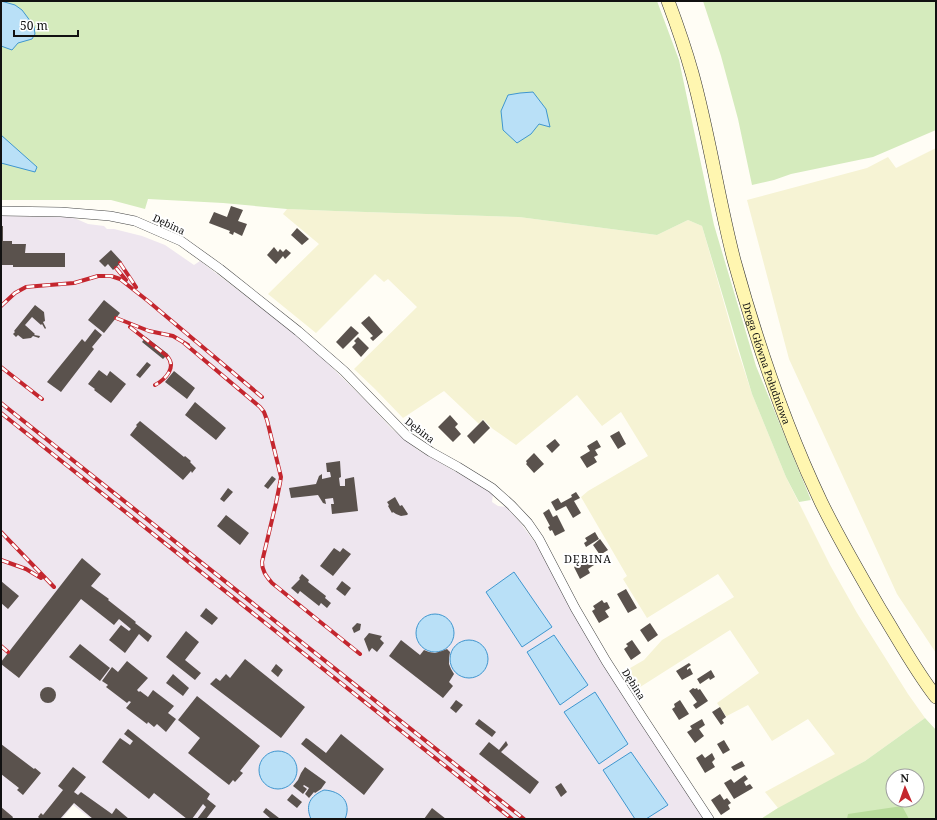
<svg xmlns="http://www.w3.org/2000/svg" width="937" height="820" font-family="'Noto Serif',serif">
  <rect width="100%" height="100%" fill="#fffdf5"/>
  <path fill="#eee6ef" d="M1,216L72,217L88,224L104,226L107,229H114L142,236L165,245L194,265L200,261L238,290L310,346L365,400L392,429L418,450L472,481L493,494L492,502L498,506L506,507L519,521L536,544L598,657L704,819H91L73,805L62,819H1Z"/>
  <path fill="#f6f3d4" d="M936,148V653L897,594L789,359L747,200L867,168L888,157L896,168Z
    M287,209L335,211L519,217L657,235L688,220L702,226L736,345L752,394L786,477L830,565L857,613L908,694L925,718L865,761L761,819L778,808L765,792L835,754L808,719L772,741L748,705L721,719L726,716L717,703L759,673L730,630L637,689L625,671L644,660L662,640L734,597L718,574L647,618L623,579L627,576L581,497L588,491L648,456L621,412L602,426L577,395L516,445L493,429L483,419L479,424L444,391L403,418L375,389L354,369L417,307L388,279L384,282L375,274L316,333L268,294L319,244L283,214Z"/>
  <path fill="#d5ebbd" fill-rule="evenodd" d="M1,1H657L679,60L714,225L756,366L811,500L799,502L786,477L752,394L702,226L688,220L657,235L519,217L335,211L287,209L223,203L148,199L145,209L111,200H1Z
    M703,1H936V130L873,157L791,174L774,180L752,185L738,119L721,56Z
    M925,718L936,730V819H761L778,808L865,761ZM893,776H917V800H893Z"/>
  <path fill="#b9dc9c" d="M902,806L909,819H847L848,814Z"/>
  <path fill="#b9e0f7" stroke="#3f96cf" d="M1,1L15,5L22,10L34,26L35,34L32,39L18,43L12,50L1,46Z
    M533,92L546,109L550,127L539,124L531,134L517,143L503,130L501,111L508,95L520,93Z
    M1,135L37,167L35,172L1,163Z
    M514,572L552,627L522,647L486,592Z
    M416 633a19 19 0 1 1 38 0a19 19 0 1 1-38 0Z
    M554,635L588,685L560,705L527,652Z
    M450 659a19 19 0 1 1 38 0a19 19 0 1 1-38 0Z
    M595,692L628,744L599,764L564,712Z
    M259 770a19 19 0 1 1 38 0a19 19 0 1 1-38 0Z
    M631,752L668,805L646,819H635L603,770Z
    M324,790C341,791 352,802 345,819H311C305,805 310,796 324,790Z"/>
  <path fill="#5a524d" d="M231,206L243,210L238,221L247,224L242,236L234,232L233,235L229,233L230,231L209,223L214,212L227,217Z
    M1,226H3V241H12V244H26L25,253H65V267H13V265H1Z
    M297,228L309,239L302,245L291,235Z
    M274,247L278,252L280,249L283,252L286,249L291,253L285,259L283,256L276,264L267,255Z
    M111,250L122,262L113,270L108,264L105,267L99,261Z
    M104,300L120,313L104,333L88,320Z
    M35,305L44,312L45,321L43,322L46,328L45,329L42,324L41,325L32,317L25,325L35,334L34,335L40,336L39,338L33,336L31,338L23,339L18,335L16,337L13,334L15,332L14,331Z
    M369,316L383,332L373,341L370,338L373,336L361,323Z
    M351,326L359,333L343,349L336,342Z
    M95,329L102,335L92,347L94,349L61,392L47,382L82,339L85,342Z
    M146,337L168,354L163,359L142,342Z
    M358,337L369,348L361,357L352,347L356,343L354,341Z
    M147,362L151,365L140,378L136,375Z
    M99,370L107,376L110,371L126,384L111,403L94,390L95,389L88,384Z
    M174,371L195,388L187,399L165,382Z
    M195,402L226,428L216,440L185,415Z
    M450,415L458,424L455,427L461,434L453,442L438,427Z
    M483,420L490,428L474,444L467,436Z
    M140,421L184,457L185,456L191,461L190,462L196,468L192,473L191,471L183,480L130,435L137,426L136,425Z
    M619,431L626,444L618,449L610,436Z
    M555,439L560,445L552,453L546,446Z
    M597,440L601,447L595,450L598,455L594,457L597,462L587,468L580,457L590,451L587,446Z
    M534,453L544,464L534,473L526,464L527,463L526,461Z
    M340,461L341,477L339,478L340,486H345V479L354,477L358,511L332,514L331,504H334L333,498L325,499L326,504L323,503L318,495L291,498L289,488L316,484L319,476L322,474V479L331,477L330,472H327L326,463Z
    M272,476L276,479L268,489L264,486Z
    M228,488L233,492L224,502L220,499Z
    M576,492L580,498L574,501L581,513L573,518L566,506L556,511L551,502L558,498L561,503L572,497L571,495Z
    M395,497L400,506L402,505L408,514L407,515L401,516L396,514L393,512L392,513L388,506L389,505L387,502Z
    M549,509L553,517L557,515L565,531L555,536L552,530L550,531L548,527L550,526L543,513Z
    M226,515L249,533L240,545L217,526Z
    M595,532L599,539L586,547L584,543L587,541L585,538Z
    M600,539L608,550L600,555L593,545Z
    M334,548L340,552L343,548L351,554L333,576L320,566Z
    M82,558L101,574L91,586L109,599L108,600L136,622L135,623L152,636L148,642L139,634L125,653L109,640L121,625L129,631L131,629L119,619L114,625L81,599L19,678L1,664V662Z
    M590,558L594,565L588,569L590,573L580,579L574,567L578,565L577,562L581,560L582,562Z
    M302,574L309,580L308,582L326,596L325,598L331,603L327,608L321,603L319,606L300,591L298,594L291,588L300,579L299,578Z
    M1,581L19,596L8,609L1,603Z
    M342,581L351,588L345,596L336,589Z
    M626,589L637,608L628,613L617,594Z
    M602,600L604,603L607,602L610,608L605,611L609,617L599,623L592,611L595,609L593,606Z
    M206,608L218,618L212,625L200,616Z
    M357,623L361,624L360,630L354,633L352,628Z
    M650,623L658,635L648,642L640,630Z
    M186,631L199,642L185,660L201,673L195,680L166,657Z
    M369,633L382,636L380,639L384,643L377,652L372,648L369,652L364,639Z
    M401,640L420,655L424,650L429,652L435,653L442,651L447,649L450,652L449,658V664L451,669L454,674L449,682L453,686L443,698L389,656Z
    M632,640L641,653L631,660L624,649L628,646L626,644Z
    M80,644L110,668L100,681L69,657Z
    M245,659L305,707L281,738L210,684L216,678L220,681L226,674L230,678Z
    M127,661L148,678L137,690L139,692L140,691L148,697L153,690L174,706L168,713L176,719L166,732L157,724L154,727L148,722L147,724L126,708L131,702L129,701L127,703L106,687L108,685L102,681L112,667L118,672Z
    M689,663L691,665L687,668V670L690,668L693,674L682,680L676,671Z
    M276,664L283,670L278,677L271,671Z
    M711,670L715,677L710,680L709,678L700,684L697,679Z
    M173,674L189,688L183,696L166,683Z
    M40 695a8 8 0 1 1 16 0a8 8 0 1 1-16 0Z
    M693,688L695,689L697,688L698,690L700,689L708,701L696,709L693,705L697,702L689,691Z
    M197,696L260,746L240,771L243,773L235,782L233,780L229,785L188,753L200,738L178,720Z
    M456,700L463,705L456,713L450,708Z
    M680,700L689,714L679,720L672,709L675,707L674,704Z
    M720,707L726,717L722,720L724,723L721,725L712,712Z
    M479,719L496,732L492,737L475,724Z
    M702,719L705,725L699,729L704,736L695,743L687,732L692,729L690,726Z
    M128,729L210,794L207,799L216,806L206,819H197L206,807L203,804L192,819H187L154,793L149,799L102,762L120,738L130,745L133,741L124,734Z
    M341,734L384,769L364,795L301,744L306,738L308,739L326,753Z
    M724,740L730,750L723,754L717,744Z
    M506,741L508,745L501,752L539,782L530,794L479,754L489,742L499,750Z
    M1,744L34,769L35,768L41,773L23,795L17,790L19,788L1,774Z
    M712,753L715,759L712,762L715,767L705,773L696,758L702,754L705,758Z
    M742,761L745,766L734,771L731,767Z
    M73,767L86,777L74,792L78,795L81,792L112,814L116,808L129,819H93L74,803L60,819H40L38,817L41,813L43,815L63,790L58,786Z
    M305,767L326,782L321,789L315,793L314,792L309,798L305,794L309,788L304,785L303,786L307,789L303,794L293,786L298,780L301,773Z
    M745,775L748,779L744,782L746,786L750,784L753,788L734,799L724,783L731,779L734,783Z
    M561,783L567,792L561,797L555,787Z
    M292,794L302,802L297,808L287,800Z
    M720,794L724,800L727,798L731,803L728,805L730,809L721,815L711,800Z
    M1,807L13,817L12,819H1Z
    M266,808L279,818L278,819H271L263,812Z
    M432,808L446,819H424Z"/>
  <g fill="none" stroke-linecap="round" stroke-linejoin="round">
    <g stroke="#444" stroke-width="10">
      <path id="minor" d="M1,211L61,212L110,216L135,221L181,241L220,269L298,331L344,371L407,436L431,452L458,467L492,488L511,505L528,523L539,539L575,608L606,661L642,717L709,819"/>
    </g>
    <g stroke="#333" stroke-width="14">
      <g id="secondary">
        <path id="s1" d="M668,1C677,25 685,48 692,73C709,134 718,198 734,260C757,343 784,424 821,502C839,539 860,575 881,611C899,640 915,670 936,697"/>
      </g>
    </g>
    <use href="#minor" stroke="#fff" stroke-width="9"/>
    <use href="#secondary" stroke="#fff6b0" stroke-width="13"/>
    <g stroke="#c4262e" stroke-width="4">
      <path id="rail" d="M120,263L136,287
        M116,268L126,280
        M1,306L15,293L26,287L37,286L74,283L98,276H111L120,279L148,301L262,397
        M116,318L149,331L173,336L188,345
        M130,327L167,356C177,367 166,379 155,385
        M184,343L260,407L264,412L267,420L281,477L280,483L276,503L262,562C262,571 266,576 272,583L360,654
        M1,367L42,399
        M1,403L524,819
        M1,413L512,819
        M1,532L54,587
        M1,560L26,569L41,578
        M1,646L8,652"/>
    </g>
    <use href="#rail" stroke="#fff" stroke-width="2.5" stroke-dasharray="8" stroke-linecap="butt"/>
  </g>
  <g text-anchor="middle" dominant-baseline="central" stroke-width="4" stroke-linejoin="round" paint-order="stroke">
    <g font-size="10" fill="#111" stroke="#fff">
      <text transform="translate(169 224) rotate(25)">Dębina</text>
      <text stroke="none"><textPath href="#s1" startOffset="376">Droga Główna Południowa</textPath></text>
      <text transform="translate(420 430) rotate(38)">Dębina</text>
      <text transform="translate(634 684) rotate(58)">Dębina</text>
    </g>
    <g font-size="11" letter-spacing="1" fill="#111" stroke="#fff">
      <text x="588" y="558">DĘBINA</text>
    </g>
  </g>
  <rect width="937" height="820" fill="none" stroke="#111111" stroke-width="4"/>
  <g transform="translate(905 788) rotate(358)"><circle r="19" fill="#ffffff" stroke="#a0a0a0"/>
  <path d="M0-3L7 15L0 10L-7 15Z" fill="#c4262e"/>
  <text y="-6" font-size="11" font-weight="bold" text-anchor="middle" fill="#111111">N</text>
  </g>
  <path d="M14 30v6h64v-6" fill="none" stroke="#111111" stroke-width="2"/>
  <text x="20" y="30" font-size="12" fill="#111111" stroke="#ffffff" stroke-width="3" paint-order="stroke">50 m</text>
</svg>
